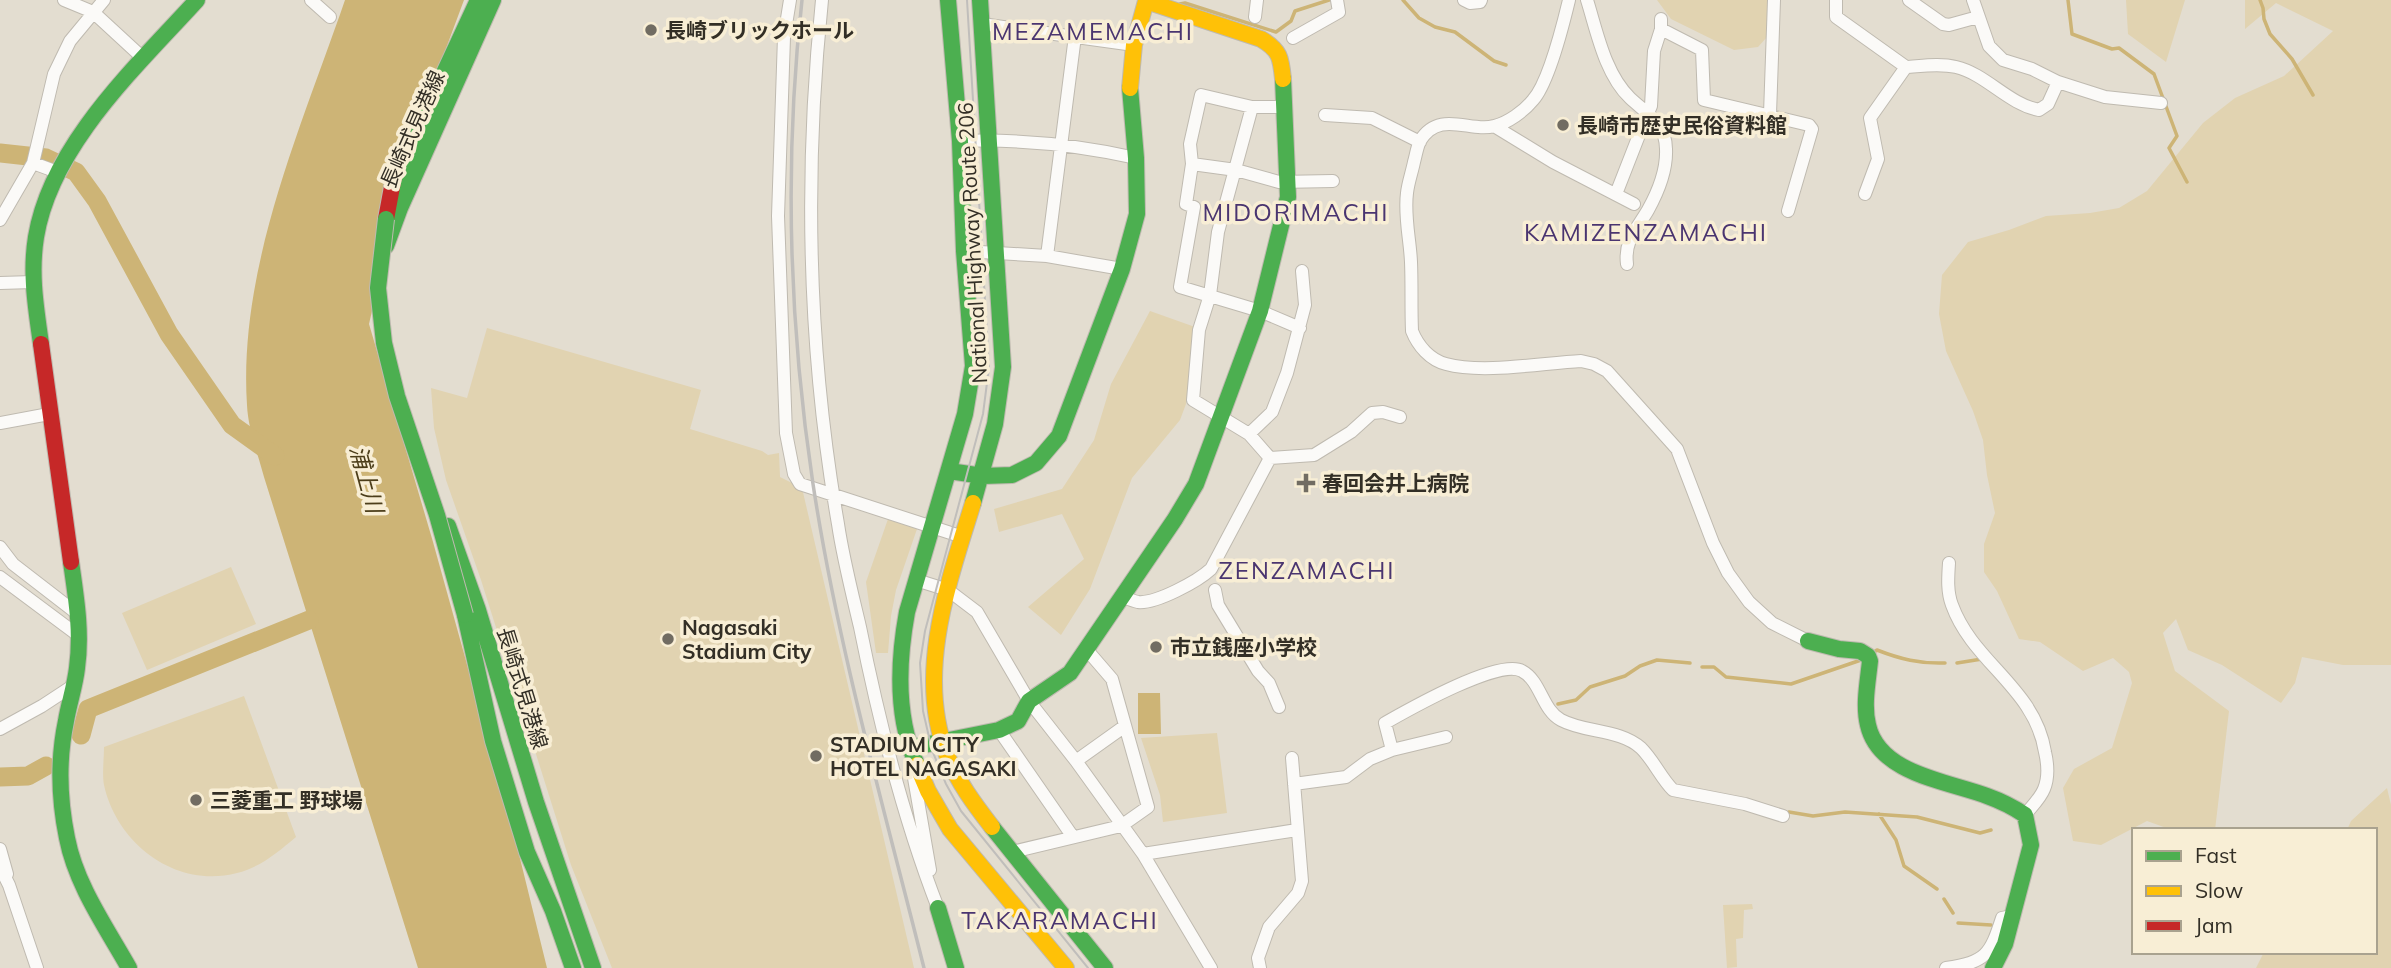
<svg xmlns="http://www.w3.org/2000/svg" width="2391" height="968" font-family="Mulish,'Noto Sans JP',sans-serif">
  <rect width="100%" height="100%" fill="#e3ddd0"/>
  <path fill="#e1d3b1" d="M1657,0H1767V37L1758,47L1734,50L1671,19Z
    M2126,0H2185L2166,62L2128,34Z
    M2245,0H2391V665H2343L2302,657L2295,683L2281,703L2222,665L2188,650L2176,619L2163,633L2175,671L2229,711L2215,830H2172L2147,821L2101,845L2073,841L2063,788L2074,769L2112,748L2132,683L2129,672L2113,658L2083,671L2040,642L2019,639L1997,591L1984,572V544L1995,513L1987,475L1983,440L1973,411L1946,351L1939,314L1942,275L1968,242L2009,230L2046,216L2090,213L2119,208L2147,191L2203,123L2235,98L2284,76L2333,31L2276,3L2245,29Z
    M1150,311L1195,327L1186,404L1180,420L1132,478L1090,589L1061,635L1028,607L1084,559L1062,514L999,532L994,509L1062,489L1094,440L1111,384Z
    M487,328L701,390L690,429L762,451L768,455L779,453L780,477L802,488L914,968H612L571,865L481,580L446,480L434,428L431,388L467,398Z
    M888,519L917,529L896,590L891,616L888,653H876L866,582Z
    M231,567L256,624L147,670L122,613Z
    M244,696L296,837C278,852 261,867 237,873C176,889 117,844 104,785C102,774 104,759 104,747Z
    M1217,733L1227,813L1163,822L1160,795L1141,738Z
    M2387,788L2391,805V968H2256L2264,952H2375V830H2347L2351,821Z
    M1752,904L1753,909L1744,910L1743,938L1736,939L1737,967L1727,968L1723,905Z"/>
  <path fill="#cdb476" d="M345,0H464L409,148L369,324L433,542L513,830L547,968H418L264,477C258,454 248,429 247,405C238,268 301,128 345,0Z
    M1138,693H1160L1161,734H1138Z"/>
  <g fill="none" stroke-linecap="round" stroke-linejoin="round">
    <path stroke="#cdb476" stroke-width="3.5" d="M1403,0L1419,18L1435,27L1455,32L1494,61L1506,65
      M2068,0L2072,34L2112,49L2119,48L2154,74L2177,136L2169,148L2187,182
      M2260,0L2263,8L2264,19L2270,34L2292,59L2313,95
      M1180,4L1185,3L1276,32L1291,21L1295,11L1329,0
      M1874,652L1877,650C1900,659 1920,664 1945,663
      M1957,663L1982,659
      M1702,667H1714L1726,677L1791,684L1861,660
      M1558,704L1576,700L1590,687L1625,676L1640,666L1657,660L1690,663
      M1789,812L1813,816L1845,812L1917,817L1980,833L1991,830
      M1879,814L1896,840L1904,866L1937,889
      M1944,899L1953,913
      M1958,923L1991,925"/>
    <path stroke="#cdb476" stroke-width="19" d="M0,153L46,158L76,172L97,201L169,334L232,425L275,456
      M81,735L88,709L309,620
      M0,777L28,776L46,766"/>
    <g stroke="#bfbab0" stroke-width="14">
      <path id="street" d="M64,0L93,12L144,59
        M311,0L330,17
        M790,0L784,37L778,216L786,433L794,474L800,484L963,537
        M822,0C804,174 808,351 838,524C843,558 852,593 860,627C879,722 903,818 938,908
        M1464,0L1470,3L1480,2L1481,0
        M1569,0C1563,25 1549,82 1533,100C1524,111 1508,123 1494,126C1471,133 1439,109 1420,141C1417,147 1416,155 1414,162C1412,172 1408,183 1407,193C1404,216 1410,239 1411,262C1412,285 1411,308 1412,331C1418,346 1430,360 1446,364C1483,374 1542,363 1581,361L1594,364L1607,371L1677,449L1713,543L1728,573L1749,602L1772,623L1808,641
        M1587,0C1597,32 1605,74 1630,98C1647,114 1666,123 1666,149C1667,170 1658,192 1648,210C1637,229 1624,240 1627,264
        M1836,0V17L1906,67
        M1909,0L1943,24L1949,25L1978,17
        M1973,0L1989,46L2003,60L2032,69L2058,82L2105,97L2161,103
        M1255,17L1257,0
        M982,24L1134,45
        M1661,29L1702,50L1704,100L1809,125L1812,129L1788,211
        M1293,38L1339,12L1337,0
        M1252,107L1218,232L1210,295L1199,330L1193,400L1249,434L1270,458
        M1285,107H1252L1201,95L1190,144L1192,164L1186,204L1194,207L1180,287L1260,311L1300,328
        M1648,113L1651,106L1654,51L1661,29V19
        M1770,114L1774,0
        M1325,115L1372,118L1420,142
        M1494,126L1553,162L1634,204
        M960,141C1019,139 1079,145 1136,158
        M33,163L60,173
        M1192,164L1236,170L1279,182L1333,181
        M1616,194L1641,130
        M1865,194L1878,159L1870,118L1906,67C1922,66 1940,63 1956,67C1986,74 2008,104 2039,110L2048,104L2058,82
        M0,220L33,163L54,74L70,41L104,0
        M964,251L1047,256L1122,269
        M1047,256L1075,36
        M0,283L33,282
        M0,423L49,414
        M1249,434L1272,412L1287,373L1305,305L1302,271
        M0,547L13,564L79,615
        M1949,563C1948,578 1947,592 1952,605C1973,663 2035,688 2045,752C2048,765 2049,777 2044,789C2040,799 2031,807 2025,815
        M0,577L79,636
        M916,580L948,590L977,612L1029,701L1076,761L1143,854L1211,968
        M1215,590L1218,605L1258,671L1269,683L1279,707
        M1121,596C1126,598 1133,601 1138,602C1156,604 1198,581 1211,569L1270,458L1314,455L1351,432L1372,413L1383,412L1400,417
        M0,729L42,706L74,685
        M999,730L1073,837
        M1392,750L1446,737
        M1076,761L1125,726
        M914,778L930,870
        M1294,784L1346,777L1370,759L1392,750L1385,723C1408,710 1499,658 1522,671C1541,681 1542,710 1561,720C1585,733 1620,729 1641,748C1654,761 1661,778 1673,790L1745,804L1783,816
        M0,849L7,874
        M1012,852L1121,826L1148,807L1112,679L1087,650
        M1143,854L1297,830
        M0,867L9,885L37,968
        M1260,968L1258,958L1269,927L1298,893L1302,881L1292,758
        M1946,968C1986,962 1990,955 2002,918L2012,916"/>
    </g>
    <g stroke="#bfbab0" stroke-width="18">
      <path id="fast" d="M398,186L431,101L478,0
        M386,246L400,208L493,0
        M41,344C36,308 30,274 36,237C51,145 137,66 197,0
        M949,471L983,476L1012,475L1036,463L1059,436L1122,269L1137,214L1136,158L1130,88
        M973,503L995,424L1003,367L980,0
        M448,526L478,610L536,802L593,968
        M71,562C76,597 82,632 77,668C75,686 69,703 66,721C58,759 59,799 67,838C76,885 106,927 129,968
        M465,615L493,741L527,852L553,911L573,968
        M1808,641L1839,649L1860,651L1868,656L1870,661C1868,681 1863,705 1868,725C1879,774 1947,781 1987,796C2001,801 2013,807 2025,815L2031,845L2005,944L1993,968
        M909,748L999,730L1018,721L1029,701L1070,673L1175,519L1196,484L1260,311L1288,197L1283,79
        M917,765C896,719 898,661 907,612L965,414L973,366L964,251L960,141L948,0
        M992,827L1105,968
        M938,908L956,968"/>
    </g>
    <g stroke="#bfbab0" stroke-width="18">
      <path id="slow" d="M1130,88L1134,45L1146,1L1261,39C1280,50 1281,58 1283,79
        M973,503C949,581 915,673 947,755C957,781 975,805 992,827
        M917,765L928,791L950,829L1066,968"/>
    </g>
    <g stroke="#bfbab0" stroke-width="18">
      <path id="jam" d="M386,219L395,171
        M41,344L71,562"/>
    </g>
    <use href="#street" stroke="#fbfaf8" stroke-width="12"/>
    <use href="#fast" stroke="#4caf50" stroke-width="16"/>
    <use href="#slow" stroke="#ffc107" stroke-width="16"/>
    <use href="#jam" stroke="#c62828" stroke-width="16"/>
    <path stroke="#c0bebb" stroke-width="2" d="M967,0L989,367L983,414L925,631L920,663L923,711L932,750L946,784L961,811L1088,968"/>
    <path stroke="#c0bebb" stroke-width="3.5" d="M802,0C784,161 789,324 813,484C838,648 884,808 924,968"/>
    <g stroke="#bfbab0" stroke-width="18" stroke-linecap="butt">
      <path id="fast-bridge" d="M386,219L378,288L384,343L397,396L437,515L465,615"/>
    </g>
    <use href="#fast-bridge" stroke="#4caf50" stroke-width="16"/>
  </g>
  <g fill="#716c62" stroke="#f8eed5" stroke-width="2.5">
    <circle cx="651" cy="30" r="7"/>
    <circle cx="1563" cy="125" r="7"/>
    <path d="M1302.5 472.5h7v7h7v7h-7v7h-7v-7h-7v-7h7z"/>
    <circle cx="668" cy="639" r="7"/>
    <circle cx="1156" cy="647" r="7"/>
    <circle cx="816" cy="756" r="7"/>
    <circle cx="196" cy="800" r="7"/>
  </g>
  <g text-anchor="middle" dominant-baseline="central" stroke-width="7" stroke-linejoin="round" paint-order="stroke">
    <g font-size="21" font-weight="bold" fill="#332f26" stroke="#f8eed5" text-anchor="start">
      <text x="665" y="30">長崎ブリックホール</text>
      <text x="1577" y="125">長崎市歴史民俗資料館</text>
      <text x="1322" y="483">春回会井上病院</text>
      <text x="682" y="627">Nagasaki<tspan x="682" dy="24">Stadium City</tspan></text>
      <text x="1170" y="647">市立銭座小学校</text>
      <text x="830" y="744">STADIUM CITY<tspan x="830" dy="24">HOTEL NAGASAKI</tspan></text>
      <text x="210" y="800">三菱重工 野球場</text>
    </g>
    <g font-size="21" fill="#332f26" stroke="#f8eed5">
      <text transform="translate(412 129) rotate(-66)">長崎式見港線</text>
      <text transform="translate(972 243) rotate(-93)">National Highway Route 206</text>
      <text transform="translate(523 688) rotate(73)">長崎式見港線</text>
    </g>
    <g font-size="23" font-style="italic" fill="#4c3e1a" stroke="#f8eed5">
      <text transform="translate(367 479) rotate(75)">浦上川</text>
    </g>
    <g font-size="24" letter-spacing="2" fill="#4a3570" stroke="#f8eed5">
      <text x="1093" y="31">MEZAMEMACHI</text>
      <text x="1296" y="212">MIDORIMACHI</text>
      <text x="1646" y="232">KAMIZENZAMACHI</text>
      <text x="1307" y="570">ZENZAMACHI</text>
      <text x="1060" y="920">TAKARAMACHI</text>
    </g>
  </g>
  <rect x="2132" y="828" width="245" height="126" fill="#f8eed5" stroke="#a9a28f" stroke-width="2"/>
  <rect x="2146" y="851" width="35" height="10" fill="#4caf50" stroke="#a9a28f" stroke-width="2"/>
  <text x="2195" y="863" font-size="21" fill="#332f26">Fast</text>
  <rect x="2146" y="886" width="35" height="10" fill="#ffc107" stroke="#a9a28f" stroke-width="2"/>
  <text x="2195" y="898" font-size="21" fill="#332f26">Slow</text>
  <rect x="2146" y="921" width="35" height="10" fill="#c62828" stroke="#a9a28f" stroke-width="2"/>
  <text x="2195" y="933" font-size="21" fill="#332f26">Jam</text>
</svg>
